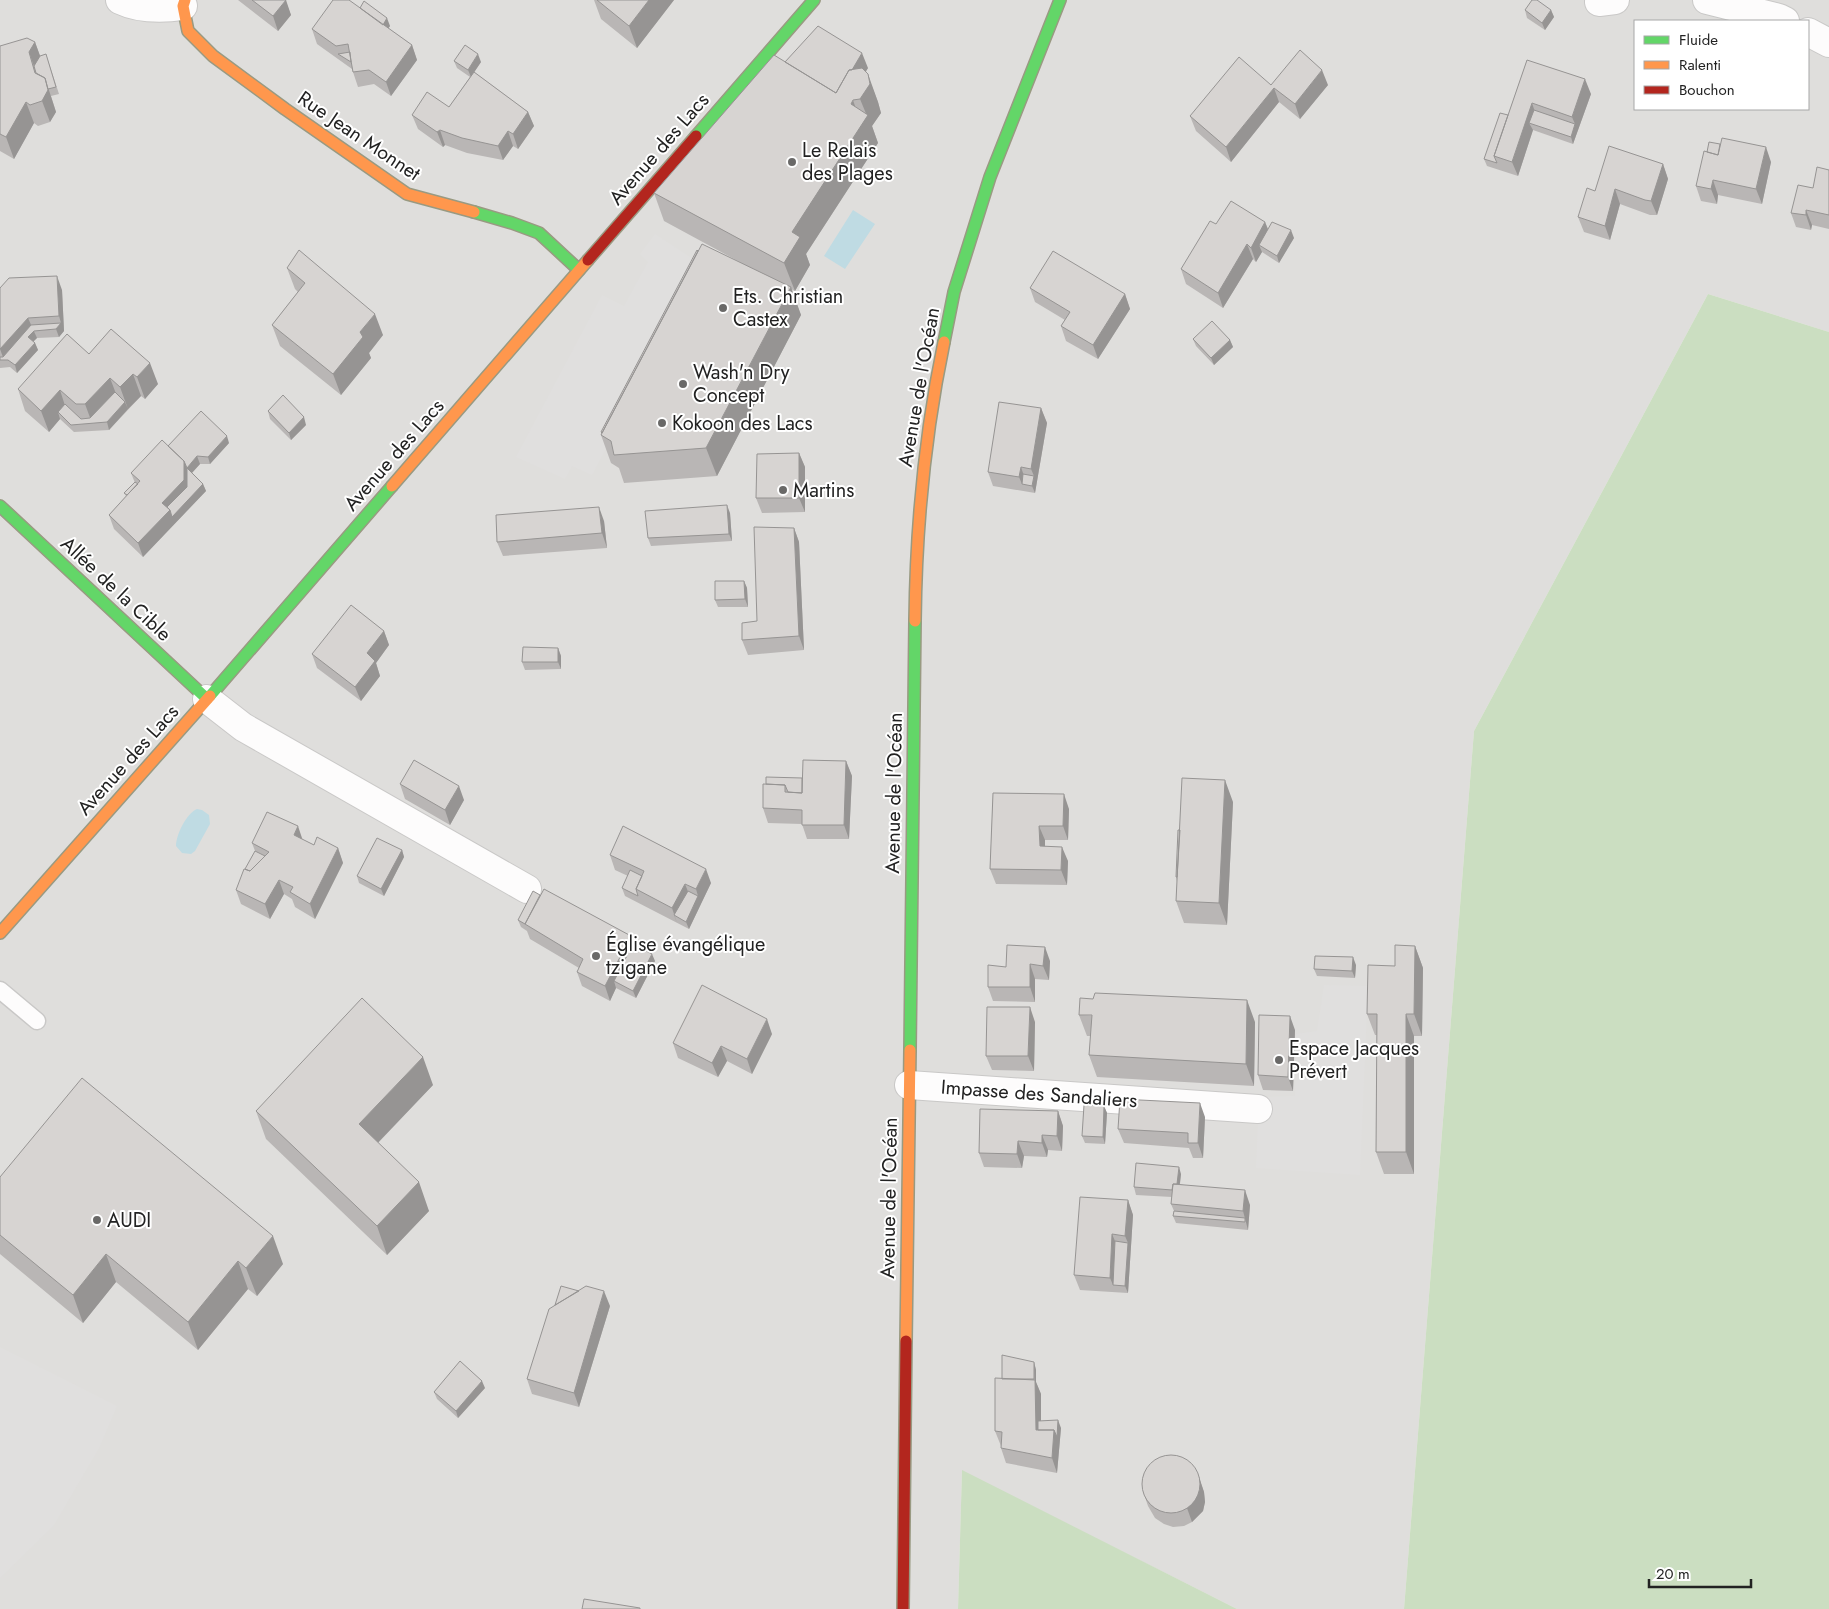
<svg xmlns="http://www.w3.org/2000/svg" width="1829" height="1609" font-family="Jost,sans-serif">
  <rect width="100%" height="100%" fill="#f0eeeb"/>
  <path fill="#dfdedc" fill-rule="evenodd" d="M0,0H1829V332L1708,294L1474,731L1404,1609H1237L962,1471L958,1609H0ZM1635,21H1808V109H1635Z"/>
  <path fill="#cbdec1" d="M1708,294L1829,332V1609H1404L1474,731Z
    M962,1470L1237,1609H958Z"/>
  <path fill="#e0dfde" d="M655,234L702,265L592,475L572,466L565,479L516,457L602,295L624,306L648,262L640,254Z
    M1324,985L1368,986L1360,1175L1256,1168L1259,1097L1295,1096L1296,1034L1317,1031Z
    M0,1347L117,1406L99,1448L54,1525L0,1578Z"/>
  <path fill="#bfdbe3" d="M853,210L875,224L845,269L824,256Z
    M197,809L202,810L209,815L210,824L195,851L191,854L182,853L176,846C176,835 186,814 197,809Z"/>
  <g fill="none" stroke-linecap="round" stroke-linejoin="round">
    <g stroke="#c9c8c7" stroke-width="19">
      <path id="lane" d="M0,990L37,1021"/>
    </g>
    <g stroke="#c9c8c7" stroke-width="30">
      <path id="street" d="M120,0C139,9 162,9 183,6
        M1707,0L1779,18L1785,21
        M1599,2L1615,0
        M1808,32L1829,43
        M207,699L243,727L527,889
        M909,1085L1258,1109"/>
    </g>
    <g stroke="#999a82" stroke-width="14">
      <path id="fast" d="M696,136L814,0
        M474,212L512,223L539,233L579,270
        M944,342L954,292L990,177L1060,0
        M0,506L207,699
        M210,696L392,486
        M910,1050L915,621"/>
    </g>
    <g stroke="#999a82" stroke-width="14">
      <path id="slow" d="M185,0L183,6L188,31L213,56L285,109L407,194L474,212
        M392,486L588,260
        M915,621C916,527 925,433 944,342
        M0,933L210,696
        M906,1341L910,1050"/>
    </g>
    <g stroke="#999a82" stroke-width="14">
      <path id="jam" d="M588,260L696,136
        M903,1609L906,1341"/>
    </g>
    <use href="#lane" stroke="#fdfcfc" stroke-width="16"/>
    <use href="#street" stroke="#fdfcfc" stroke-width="28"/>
    <use href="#fast" stroke="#63d668" stroke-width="11"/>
    <use href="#slow" stroke="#ff974d" stroke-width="11"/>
    <use href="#jam" stroke="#b3261e" stroke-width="11"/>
  </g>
  <path fill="#b9b6b5" d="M238,0H285L291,15L278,31Z
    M594,0H674L637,48L601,19Z
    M360,8L390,26L388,28L412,45L417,60L391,96L374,84L358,87L352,69L317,44L312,29Z
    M1525,10H1551L1554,17L1545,30L1527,18Z
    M35,42L40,56L46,54L59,94L51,96L56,112L50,122L38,126L34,123L14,159L0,151V46Z
    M1527,60L1591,94L1573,144L1533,130L1518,176L1487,166L1484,159L1508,115Z
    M454,61L481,62L474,72L528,112L534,126L518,149L513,146L503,160L467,153L445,145L443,147L418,129L412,115L449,107L470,77L457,68Z
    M785,62L868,68L866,71L878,102L881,113L872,126L878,143L806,254L810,265L795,291L791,289L801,315L717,476L624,483L619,468L611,463L601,435V432L747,266L664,221L654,193Z
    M1271,85H1328L1300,119L1279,102L1231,162L1196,131L1190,116Z
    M1707,152L1771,162L1762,204L1718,195L1717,204L1701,201L1696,186Z
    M1663,164L1668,179L1657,215H1650L1620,204L1610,240L1584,232L1578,217L1595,191Z
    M1829,170V229L1812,225L1811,230L1796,227L1791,213L1813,188Z
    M1265,222L1268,229L1294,238L1279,263L1262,252L1256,262L1253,259L1223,308L1186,284L1181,269L1216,224Z
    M287,268L383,335L369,353L371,358L341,395L280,346L272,325L298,292L295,289Z
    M0,288L62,290L64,331L59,337L37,338L33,341L35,343L38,350L17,373L10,367L0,368Z
    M1030,288L1125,294L1130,309L1098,359L1066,341L1061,326L1065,320L1035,302Z
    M1193,339L1230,340L1233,347L1214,365L1196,346Z
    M89,354L158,384L145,399L141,396L109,430L74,432L60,419L49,432L25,411L18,389Z
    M1041,408L1047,423L1035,493L993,486L988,472Z
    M268,411L306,425L291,440L270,419Z
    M229,443L210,464H200L192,473L203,484L206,491L143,557L114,529L109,515L126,496L124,493L135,483L131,473L168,446Z
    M799,453L805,467V512L762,513L756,498Z
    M730,513L732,541L651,546L648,538Z
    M604,521L607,548L503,556L497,542Z
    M794,528L799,542L804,650L748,655L742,640L757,621Z
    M744,581L747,588L748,607H718L715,600Z
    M384,631L389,645L376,663L380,676L361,701L317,668L312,654Z
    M558,648L561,656V669L525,670L522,662Z
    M846,761L852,776L849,839H807L802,824L768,823L763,808L766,784L802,778Z
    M400,784L464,800L450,825L405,799Z
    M993,793L1069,809L1068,840H1045V846L1068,861L1067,885L996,884L990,869Z
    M1233,802L1227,925L1184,923L1176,901L1177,882L1176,877L1180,830Z
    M303,840L314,845L338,848L343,863L315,919L295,907L292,899L284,894L270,919L241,904L236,890L255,851L252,843Z
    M402,850L404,857L384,896L359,883L357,876Z
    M610,855L711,883L689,929L625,896L622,888L628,876L615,870Z
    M518,920L633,944L655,961L636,998L616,988L610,1001L582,986L577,972L579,968L530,939L527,931L521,927Z
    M1415,946L1423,968L1422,1036H1414V1174H1384L1376,1152L1377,1035H1375L1367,1014L1395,966Z
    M1050,961L1049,980L1035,979V1002L993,1001L988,987L1006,967Z
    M1356,965L1355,978L1317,976L1314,969Z
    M1079,1015L1255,1022L1254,1086L1097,1077L1089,1055L1091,1036H1087Z
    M1035,1022L1034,1071L992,1070L986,1056Z
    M1295,1030L1293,1091L1263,1090L1258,1075Z
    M772,1034L752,1074L727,1061L718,1077L678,1058L673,1043Z
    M433,1085L378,1143L429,1211L387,1255L266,1139L256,1111Z
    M1104,1106L1107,1113L1105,1144L1085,1143L1082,1136Z
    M1058,1111L1063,1126L1062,1151L1048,1150L1047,1157L1024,1156L1022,1168L984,1167L979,1153Z
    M1205,1117L1203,1158H1193L1189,1148L1124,1143L1118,1129Z
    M1181,1174L1180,1184L1250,1205L1248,1230L1176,1223L1173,1216L1174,1211L1171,1204L1172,1197L1136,1195L1134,1187Z
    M0,1177L283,1264L257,1296L248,1289L198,1350L116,1282L83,1323L0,1254Z
    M1128,1200L1133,1215L1128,1293L1080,1290L1074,1275Z
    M610,1306L579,1407L532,1394L527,1379Z
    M1034,1362L1036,1370V1382L1041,1394V1421L1061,1428L1057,1473L1006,1463L1001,1448V1446L995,1431Z
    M485,1388L458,1418L437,1399L434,1392Z
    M1199,1477L1204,1492L1205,1502L1203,1511L1192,1522L1184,1526L1173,1527L1164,1524L1155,1518L1148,1506L1143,1491Z"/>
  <path fill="#969493" d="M286,0L291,15L278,31L273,16Z
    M649,0H674L637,48L629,26Z
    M1551,10L1554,17L1545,30L1542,23Z
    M387,18L390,26L383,36L380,28Z
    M35,42L43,64L41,87L29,52Z
    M412,45L417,60L391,96L386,82Z
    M862,53L868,68L838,116L832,101Z
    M478,54L481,62L471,77L468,70Z
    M1322,70L1328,85L1300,119L1295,104Z
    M868,74L878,102L881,113L872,126L878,143L806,254L810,265L795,291L784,263L792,232L853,100L861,124L867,116L860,99Z
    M45,78L56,112L50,122L42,101Z
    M1585,79L1591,94L1573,144L1571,137L1575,124L1572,117Z
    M1274,88L1279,102L1231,162L1226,147Z
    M26,102L34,123L14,159L6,137Z
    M1532,103L1537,118L1529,123L1533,130L1518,176L1512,162Z
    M528,112L534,126L518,149L513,134Z
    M440,130L445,145L443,147L437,132Z
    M508,131L513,146L503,160L498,146Z
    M1766,147L1771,162L1762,204L1756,189Z
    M1663,164L1668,179L1657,215L1651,201Z
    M1713,180L1718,195L1717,204L1711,189Z
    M1615,189L1620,204L1610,240L1605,226Z
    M1806,210L1812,225L1811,230L1806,215Z
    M1265,222L1271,237L1259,245L1262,252L1256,262L1251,248Z
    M1291,230L1294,238L1279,263L1277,256Z
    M1247,244L1253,259L1223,308L1218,293Z
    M57,276L62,290L64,331L59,337L56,329L61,323L59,316Z
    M791,287L801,315L717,476L706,448Z
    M1125,294L1130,309L1098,359L1093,345Z
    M375,314L383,335L369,353L371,358L341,395L333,374L360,332Z
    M28,318L37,338L31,344L29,338L8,361V360H4L0,349Z
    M1230,340L1233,347L1214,365L1211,358Z
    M35,343L38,350L17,373L15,365Z
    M150,363L158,384L145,399L137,377Z
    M133,374L141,396L128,409L120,387Z
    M110,378L118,399L92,423L85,404Z
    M60,390L67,412H58L60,419L49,432L41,411Z
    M125,402L128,409L109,430L107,422Z
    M1041,408L1047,423L1035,493L1032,486L1034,476L1031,469Z
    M304,417L306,425L291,440L289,433Z
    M227,436L229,443L210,464L208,457Z
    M799,453L805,467V512L799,498Z
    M197,456L200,464L190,475L187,468Z
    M184,461L190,475L203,484L206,491L143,557L138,543L162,503Z
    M1021,467L1026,482L1022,484L1019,477Z
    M727,505L730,513L732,541L729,534Z
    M599,507L604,521L607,548L602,533Z
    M794,528L799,542L804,650L799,636Z
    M744,581L747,588L748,607L745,599Z
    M384,631L389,645L376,663L380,676L361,701L355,687L367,653Z
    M558,648L561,656V669L558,662Z
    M846,761L852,776L849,839L844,825Z
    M1225,780L1233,802L1227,925L1219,903Z
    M459,786L464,800L450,825L445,810Z
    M1064,794L1069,809L1068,840L1063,826Z
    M298,826L303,841L294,835Z
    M1039,826L1045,840V860L1040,846Z
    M1062,847L1068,861L1067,885L1061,870Z
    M338,848L343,863L315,919L310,904Z
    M402,850L404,857L384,896L381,889Z
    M706,869L711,883L689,929L686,922L698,896L696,889Z
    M279,880L284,894L270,919L265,904Z
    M685,884L691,899L674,915L677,923L672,908Z
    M631,936L636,951L614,981L616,988L610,1001L605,986Z
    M1415,946L1423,968L1422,1036L1414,1014Z
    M1045,947L1050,961L1049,980L1043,966Z
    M652,954L655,961L636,998L633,991Z
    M1353,957L1356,965L1355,978L1352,971Z
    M1030,964L1035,979V1002L1030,987Z
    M1247,1000L1255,1022L1254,1086L1246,1064Z
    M1030,1007L1035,1022L1034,1071L1028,1056Z
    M1406,1014L1414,1036V1174L1406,1152Z
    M1290,1016L1295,1030L1293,1091L1288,1077Z
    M767,1019L772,1034L752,1074L747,1059Z
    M721,1046L727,1061L718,1077L712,1063Z
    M423,1057L433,1085L369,1152L359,1124Z
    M1200,1103L1205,1117L1203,1158L1198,1143Z
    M1104,1106L1107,1113L1105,1144L1103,1137Z
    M1058,1111L1063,1126L1062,1151L1057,1136Z
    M1042,1135L1048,1150L1047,1157L1042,1143Z
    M1018,1141L1024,1156L1022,1168L1017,1154Z
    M1179,1167L1181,1174L1178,1198L1176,1190Z
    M419,1182L429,1211L387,1255L377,1226Z
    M1245,1190L1250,1205L1248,1230L1243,1211Z
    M1128,1200L1133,1215L1128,1293L1125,1286L1128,1243L1125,1236Z
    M1112,1234L1118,1248L1113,1285L1110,1278Z
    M273,1236L283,1264L257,1296L246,1268Z
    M106,1254L116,1282L83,1323L73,1295Z
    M238,1261L248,1289L198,1350L188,1322Z
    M604,1291L610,1306L579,1407L574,1393Z
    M1034,1362L1036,1370V1382L1041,1394V1438L1036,1430Z
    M482,1381L485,1388L458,1418L456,1411Z
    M1058,1420L1061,1428L1057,1473L1052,1458L1054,1430Z
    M1199,1477L1204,1492L1205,1502L1203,1511L1192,1522L1187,1508Z"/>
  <path fill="#d7d4d2" stroke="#969493" d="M252,0H286L273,16Z
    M333,0H349L412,45L386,82L369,70L353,72L348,44L336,46L312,29Z
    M597,0H649L629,26Z
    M1532,0H1537L1551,10L1542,23L1525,10Z
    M364,1L387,18L383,25L360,8Z
    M818,26L862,53L852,70H849L836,93L785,62Z
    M27,38L35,42L29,52L35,73L45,78L48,90L42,101L30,105L26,102L6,137L0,134V46Z
    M465,45L478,54L468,70L454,61Z
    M1300,50L1322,70L1295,104L1274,88L1226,147L1190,116L1239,57L1271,85Z
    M350,52L351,62L338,54Z
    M46,54L56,87L48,89L45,78L36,73L34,66L40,56Z
    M774,55L836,93L849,70L862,68L868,74L870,84L860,99L853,100L851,104L868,115L792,232L800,237L784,263L654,193Z
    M1527,60L1585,79L1572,117L1532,103L1512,162L1494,156Z
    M474,72L528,112L513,134L508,131L498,146L462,138L440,130L437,132L412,115L427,92L449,107Z
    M1534,110L1575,124L1571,137L1529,123Z
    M1500,113L1508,115L1494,156L1497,163L1484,159Z
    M1722,138L1766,147L1756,189L1713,180L1711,189L1696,186L1704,151L1718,155Z
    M1709,142L1720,144L1718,155L1707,152Z
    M1609,146L1663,164L1651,201L1645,200L1615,189L1605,226L1578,217L1587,188L1595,191Z
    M1817,167L1829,170V215L1806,210V215L1791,213L1798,185L1813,188Z
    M1231,201L1265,222L1251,248L1247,244L1218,293L1181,269L1210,221L1216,224Z
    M1272,222L1291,230L1277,256L1259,245Z
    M702,244L791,287L706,448L614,455L611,441L601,435Z
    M299,250L375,314L360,332L363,337L333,374L272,325L305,283L287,268Z
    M697,250L698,251L602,433L601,432Z
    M1053,251L1125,294L1093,345L1061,326L1070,312L1030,288Z
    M57,276L59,316L28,318L0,349V288L9,278Z
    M1212,321L1230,340L1211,358L1193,339Z
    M61,323L56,329L34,331L28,337L35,343L15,365L8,360H0V357H3L31,325Z
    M111,329L150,363L137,377L133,374L120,387L110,378L85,404H76L60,390L41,411L18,389L67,334L89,354Z
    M115,392L125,402L107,422L71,425L58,412L65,404L81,419L90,418Z
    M283,395L304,417L289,433L268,411Z
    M999,402L1041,408L1031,469L1021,467L1019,477L988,472Z
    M201,411L227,436L208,457L197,456L187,468L184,461L168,446Z
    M162,440L184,461V480L162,503L170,510L138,543L109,515L140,481L131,473Z
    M799,453V498H756L757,454Z
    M187,468L203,484L172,517L170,510L167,507L187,487Z
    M1023,474L1034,476L1032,486L1022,484Z
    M135,482L138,484L127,495L124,493Z
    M727,505L729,534L648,538L645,511Z
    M599,507L602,533L497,542L496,515Z
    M754,527L794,528L799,636L742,640V623L757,621Z
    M715,581H744L745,599L715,600Z
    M351,605L384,631L367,653L375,661L355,687L312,654Z
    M523,647L558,648V662H522Z
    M414,760L459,786L445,810L400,784Z
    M803,760L846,761L844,825H802V810L763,808V784L785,785V792L802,793Z
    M766,777L802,778V793L788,792L785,785L766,784Z
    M1182,778L1225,780L1219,903L1176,901Z
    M993,793L1064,794L1063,826H1039L1040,846L1062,847L1061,870L990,869Z
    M267,812L298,826L294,835L314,845L317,837L338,848L310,904L290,892L293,887L279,880L265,904L236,890L244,869L250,871L269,852L252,843Z
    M623,826L706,869L696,889L685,884L672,908L636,889L644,871L610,855Z
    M1178,830H1180L1177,877H1176Z
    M377,838L402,850L381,889L357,876Z
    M255,851L265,856L250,871L245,869Z
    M630,870L642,876L636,889L638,896L622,888Z
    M544,889L631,936L605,986L577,972L583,959L525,924Z
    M533,891L540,895L525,924L518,920Z
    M688,891L698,896L686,922L674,915Z
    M633,944L652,954L633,991L614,981Z
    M1007,945L1045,947L1043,966L1030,964V987H988V965L1006,967Z
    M1395,945L1415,946L1414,1014H1406V1152H1376L1377,1014H1367L1368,965L1395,966Z
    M1315,956L1353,957L1352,971L1314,969Z
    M702,985L767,1019L747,1059L721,1046L712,1063L673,1043Z
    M1095,993L1247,1000L1246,1064L1089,1055L1092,1015H1079L1080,998L1093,999Z
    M362,998L423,1057L359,1124L419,1182L377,1226L256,1111Z
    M987,1007H1030L1028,1056H986Z
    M1259,1015L1290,1016L1288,1077L1258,1075Z
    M82,1078L273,1236L246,1268L238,1261L188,1322L106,1254L73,1295L0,1235V1177Z
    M1120,1099L1200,1103L1198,1143H1188V1133L1118,1129Z
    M1084,1105L1104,1106L1103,1137L1082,1136Z
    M980,1109L1058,1111L1057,1136L1042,1135V1143L1018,1141L1017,1154L979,1153Z
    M1136,1163L1179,1167L1177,1184H1173L1172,1190L1134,1187Z
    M1173,1184L1245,1190L1243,1211L1171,1204Z
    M1080,1197L1128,1200L1125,1236L1112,1234L1110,1278L1074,1275Z
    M1174,1211L1245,1218V1222L1173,1216Z
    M1115,1241L1128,1243L1125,1286L1113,1285Z
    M561,1286L579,1291L555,1305Z
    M586,1286L604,1291L574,1393L527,1379L549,1309Z
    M1002,1355L1034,1362V1379H1002Z
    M460,1361L482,1381L456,1411L434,1392Z
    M995,1378L1035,1380L1036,1430H1054L1052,1458L1001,1448L1002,1432L995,1431Z
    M1058,1420L1057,1437L1054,1430H1038V1421Z
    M1142 1484a29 29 0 1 1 58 0a29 29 0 1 1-58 0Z
    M584,1599L640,1608V1609H582Z"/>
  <g fill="#6a6968" stroke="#fff" stroke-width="2">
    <circle cx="792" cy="162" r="5"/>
    <circle cx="723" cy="308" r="5"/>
    <circle cx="683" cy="384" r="5"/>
    <circle cx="662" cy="423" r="5"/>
    <circle cx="783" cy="490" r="5"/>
    <circle cx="596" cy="956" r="5"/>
    <circle cx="1279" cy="1060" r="5"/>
    <circle cx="97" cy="1220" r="5"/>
  </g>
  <g text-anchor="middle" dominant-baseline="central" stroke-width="4" stroke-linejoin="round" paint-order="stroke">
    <g font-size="20" fill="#222" stroke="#fff">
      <text transform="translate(359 136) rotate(34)">Rue Jean Monnet</text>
      <text transform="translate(659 149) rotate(-49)">Avenue des Lacs</text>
      <text transform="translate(919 387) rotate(-80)">Avenue de l'Océan</text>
      <text transform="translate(394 455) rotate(-49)">Avenue des Lacs</text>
      <text transform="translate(116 589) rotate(43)">Allée de la Cible</text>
      <text transform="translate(128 760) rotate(-48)">Avenue des Lacs</text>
      <text transform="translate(894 793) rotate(-89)">Avenue de l'Océan</text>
      <text transform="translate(1039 1094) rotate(4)">Impasse des Sandaliers</text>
      <text transform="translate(889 1198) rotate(-89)">Avenue de l'Océan</text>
    </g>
    <g font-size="20" fill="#222" stroke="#fff" text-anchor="start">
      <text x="802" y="150">Le Relais<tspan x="802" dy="23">des Plages</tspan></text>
      <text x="733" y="296">Ets. Christian<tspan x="733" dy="23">Castex</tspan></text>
      <text x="693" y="372">Wash'n Dry<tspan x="693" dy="23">Concept</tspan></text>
      <text x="672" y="423">Kokoon des Lacs</text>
      <text x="793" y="490">Martins</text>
      <text x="606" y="944">Église évangélique<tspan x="606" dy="23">tzigane</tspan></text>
      <text x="1289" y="1048">Espace Jacques<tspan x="1289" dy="23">Prévert</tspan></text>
      <text x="107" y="1220">AUDI</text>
    </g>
  </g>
  <rect x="1634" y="20" width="175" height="90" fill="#ffffff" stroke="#a7a7a7"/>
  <rect x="1644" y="36" width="25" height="8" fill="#63d668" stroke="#a7a7a7"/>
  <text x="1679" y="45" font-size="15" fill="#222222">Fluide</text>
  <rect x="1644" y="61" width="25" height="8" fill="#ff974d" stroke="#a7a7a7"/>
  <text x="1679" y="70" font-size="15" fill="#222222">Ralenti</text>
  <rect x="1644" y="86" width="25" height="8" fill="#b3261e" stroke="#a7a7a7"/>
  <text x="1679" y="95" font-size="15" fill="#222222">Bouchon</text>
  <path d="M1649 1579v8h102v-8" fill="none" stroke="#222222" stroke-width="2.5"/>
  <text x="1656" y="1579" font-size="15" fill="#222222" stroke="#ffffff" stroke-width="4" paint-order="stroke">20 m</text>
</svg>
